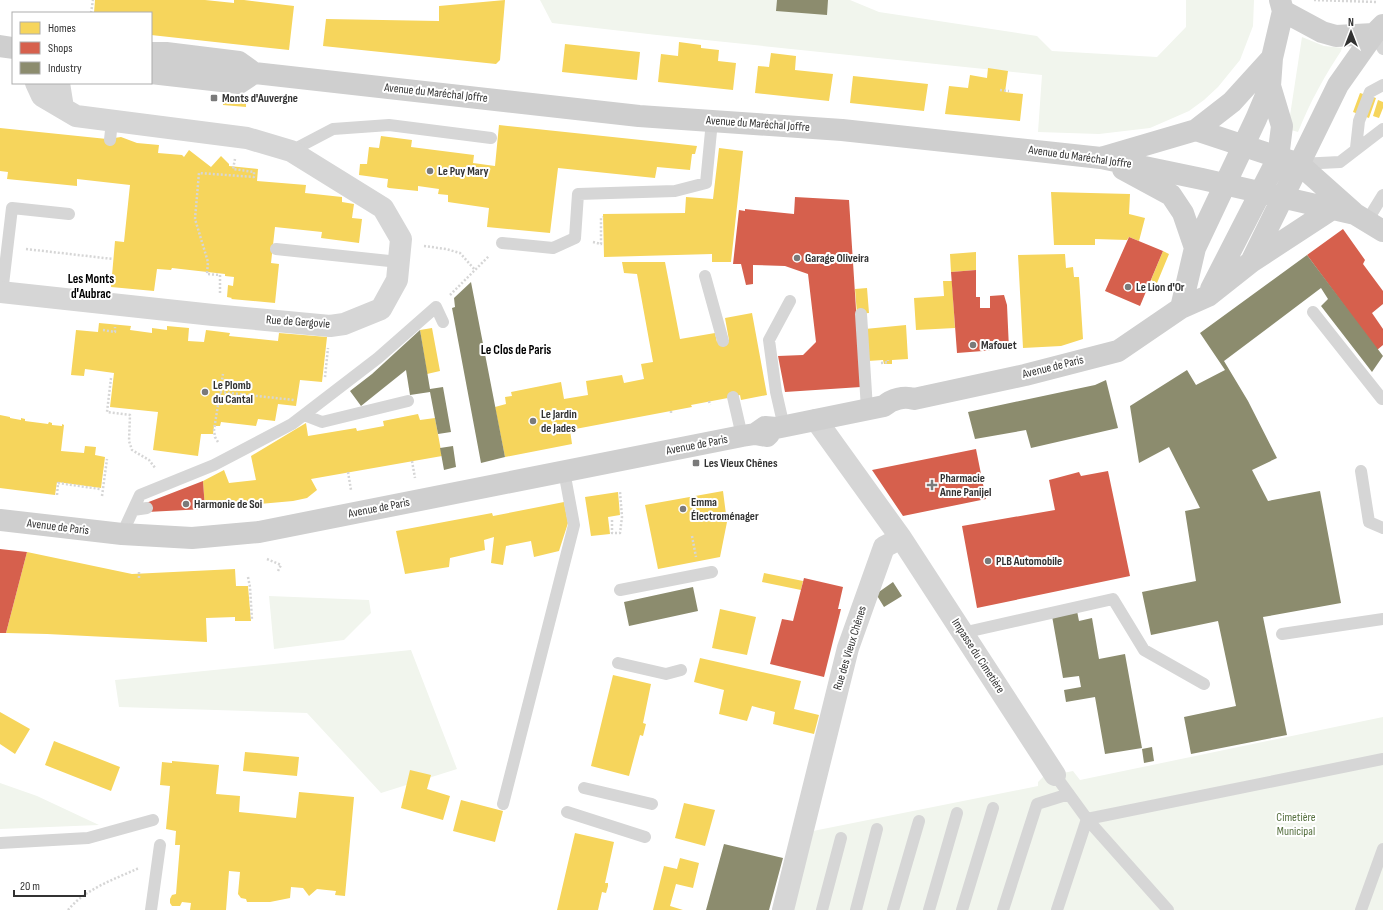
<svg xmlns="http://www.w3.org/2000/svg" width="1383" height="910" font-family="'Sofia Sans Condensed',sans-serif">
  <rect width="100%" height="100%" fill="#fff"/>
  <path fill="#f1f5ed" d="M540,0H850L879,12L1037,36L1052,51L1157,57L1186,27V0H1254L1253,26L1240,60L1218,87L1204,100L1189,111L1150,128L1099,134L1038,132L1042,75L657,35L552,23Z
    M1302,37L1324,46L1343,48C1325,75 1310,102 1298,132L1291,130L1289,122Z
    M269,596L369,600L371,613L344,640L274,649Z
    M411,650L457,769L381,793L307,713L119,707L115,680Z
    M1383,717V910H792L813,831L1038,786V782L1043,777L1073,771L1080,780Z
    M0,783L37,796L99,825L0,829Z"/>
  <path fill="#f6d55c" d="M95,0H205L234,3V0H244L294,6L289,50L151,35V13H94Z
    M505,0L500,60L496,64L323,46L326,19L439,21V6Z
    M679,42L701,45V48L719,50L718,61L736,63L733,90L658,82L661,54L678,56Z
    M565,44L640,52L637,80L562,72Z
    M771,53L796,56L795,70L833,74L829,101L755,93L758,66L769,67Z
    M988,68L1008,71L1005,92L1023,94L1020,121L945,114L949,86L968,88L970,75L987,78Z
    M853,76L928,84L924,111L850,103Z
    M1360,93L1376,98L1369,118L1353,112Z
    M223,98L246,100V107L223,105Z
    M1378,100L1383,102V108L1379,118L1373,116Z
    M499,125L660,142L697,146L695,154H692L690,170L657,167L655,178L558,168L550,233L487,227L489,208L448,202V195L438,194L439,189L418,186V191L389,188L387,187L388,179L359,175L360,164H367L369,147L379,148L381,136L412,140L411,147L474,155L473,163L495,166Z
    M0,128L107,139L121,137L137,143L159,145L158,153L182,155L184,157L189,150L211,167L221,156L229,164V166L258,169L257,181L306,185L305,193L342,197V202L354,204L352,218L362,219L359,243L321,238L322,232L275,227L271,263L279,264L275,303L231,299L232,298L227,297L228,285L233,286L234,277L225,276V274L172,268L171,270L157,269L154,291L111,287L115,241L124,242L130,185L77,179V186L7,179L8,172L0,171Z
    M719,148L743,151L731,262H712V254L604,257L603,214L685,213L686,197L713,199Z
    M1051,192L1130,194L1129,214L1145,218L1139,241L1129,237L1127,240L1095,239V245H1054Z
    M1163,251L1169,254L1157,283L1151,280Z
    M976,252V270L951,272L950,254Z
    M1065,254L1066,268L1073,267L1074,277H1079L1083,339L1061,346L1023,348L1018,255Z
    M622,262H665L680,339L715,333L717,342L729,340L725,318L752,313L767,395L741,400L740,395L733,397L691,405L692,407L570,430L572,444L505,457L495,407L506,404L505,397L512,396L511,392L561,382L564,399L588,395L586,381L622,375L624,383L644,379L641,364L653,362L637,274L624,273Z
    M943,281H952L955,328L916,330L914,298L944,296Z
    M867,288L869,313L857,314L855,289Z
    M99,323L131,326L130,330L152,333V328L167,330V326L189,328L188,341L204,342L206,330L230,333L229,336L278,341L279,333L327,337L322,382L300,380L296,406L278,404L275,421L258,419L256,426L221,422L220,426H214L213,434H201L198,456L153,450L158,412L110,407L114,373L85,369L84,376L71,375L76,330L98,332Z
    M906,325L908,359L892,360V364H884L883,360L868,361L865,329Z
    M432,328L440,371L427,374L420,330Z
    M418,414L420,420L435,418L442,456L311,479L317,490L307,498L293,501L205,509L203,481L224,470L229,483L256,480L251,456L306,423L308,436L356,428L357,431L384,426L383,421Z
    M0,415L10,417V418L21,420V418L25,419V421L48,424L49,422L52,423V425L62,426V424L64,425L61,451L84,453L85,446L96,447L95,455L105,457L101,488L57,482L55,495L0,488Z
    M723,491L727,522L720,557L658,569L645,505Z
    M618,492L620,515L608,517L610,534L591,536L585,497Z
    M564,502L568,523L559,551L534,557L531,541L506,546L503,565L491,563L494,537L484,540L485,550L450,558L449,567L405,574L396,531L492,513L493,516Z
    M27,552L132,574L235,569L236,586H248L251,621H235V617L206,618L207,642L47,634L6,633Z
    M764,573L803,581L801,590L762,582Z
    M720,609L756,617L747,655L712,648Z
    M700,658L801,681L794,709L819,715L814,734L773,724L775,712L752,706L747,721L719,714L724,690L694,682Z
    M613,675L651,684L643,723L646,724L643,736L640,735L629,776L591,766Z
    M0,712L30,729L15,754L0,744Z
    M54,741L120,767L111,791L45,765Z
    M245,752L299,757L297,776L243,771Z
    M172,761L219,765L216,794L240,796L239,812L296,818L299,792L354,797L345,896L335,895L336,891L317,889L309,896L303,888L291,887L290,898L270,902H247L246,899L241,898L238,894L240,872L229,871L226,910H190L191,903L182,902L180,906H172L170,903V899L172,895L176,894L180,845H175L176,831L166,829L170,786L160,785L162,762L172,763Z
    M410,770L431,775L427,789L450,796L443,820L401,808Z
    M461,800L503,811L495,842L453,831Z
    M684,803L715,810L705,846L675,838Z
    M575,833L614,842L605,883H608V886L606,893L602,892L598,910H557Z
    M680,858L699,863L693,888L676,884L670,906L683,910H653L664,866L677,869Z"/>
  <path fill="#d6604d" d="M795,197L849,200L861,387L785,392L778,356L803,355L816,342L808,274L785,266L753,265V284L746,285L741,264H733L739,210L745,211V209L794,214Z
    M1343,229L1365,260L1363,264L1383,291V304L1372,313L1383,329V345L1377,350L1307,255Z
    M1129,237L1163,251L1140,306L1105,291Z
    M976,270V297H980V308H990V296L1004,295L1007,305L1009,349L957,353L951,272Z
    M976,449L986,499L903,516L872,470Z
    M1108,471L1130,576L977,608L962,526L1055,510L1049,480L1079,472L1081,476Z
    M203,481L205,509L147,512L146,503Z
    M0,549L27,552L6,633H0Z
    M804,578L843,587L838,609H841L824,677L770,664L782,619L793,621Z"/>
  <path fill="#8c8c6e" d="M777,0H828L827,15L776,11Z
    M1307,255L1383,356L1372,372L1321,306L1328,299L1321,288L1224,361L1248,401L1277,458L1252,470L1268,501L1320,491L1341,603L1263,617L1287,735L1191,754L1184,717L1236,706L1218,621L1151,635L1142,592L1196,581L1185,511L1200,508L1169,447L1139,463L1130,406L1187,370L1196,385L1225,370L1200,333Z
    M471,282L505,457L481,463L452,308L455,307L454,298Z
    M420,330L430,389L443,387L451,432L438,434L430,392L410,395L406,370L361,406L350,391L372,374Z
    M1106,380L1118,428L1031,448L1026,430L975,439L968,412L1095,385Z
    M453,446L456,467L444,470L440,448Z
    M893,582L902,596L884,607L876,594Z
    M693,587L698,611L629,626L624,602Z
    M1077,611L1079,621L1092,618L1099,659L1125,654L1142,748L1105,754L1095,697L1066,702L1064,690L1081,687L1079,676L1063,678L1052,616Z
    M1152,747L1154,761L1144,763L1142,749Z
    M724,844L783,858L769,910H706Z"/>
  <g fill="none" stroke-linecap="round" stroke-linejoin="round">
    <path stroke="#d6d6d6" stroke-width="2.5" stroke-dasharray="2 2" stroke-linecap="butt" d="M1314,0L1377,2
      M91,13L93,0
      M1000,90L1009,91
      M593,242L601,244V218L603,217
      M424,246L446,249L460,253L475,270
      M26,249L113,259
      M220,293V275L207,274L208,262L195,219L199,173L254,177V172L233,169L235,159
      M450,295L489,256
      M103,330L115,332V327
      M881,363L888,362V360
      M325,377L328,348
      M111,378L107,412L130,415L129,441L132,450L149,460L156,469
      M220,392L294,400
      M709,401L710,405
      M671,411V414
      M218,442L215,437L214,430L223,374
      M760,458L761,465
      M412,461L415,478
      M348,472L351,490
      M57,495L58,483L100,489
      M102,496L107,459
      M612,520V533H620L622,517L620,492
      M692,536L696,557
      M267,559L281,565L278,571
      M139,572V580
      M248,577L250,587L252,620
      M68,910C85,889 115,879 139,868"/>
    <path stroke="#d6d6d6" stroke-width="12" d="M1374,34L1383,49
      M110,140L112,121
      M1356,148L1359,121L1370,92L1383,85
      M291,151L333,129L389,125L491,138
      M1300,164L1340,162L1383,129
      M1367,221L1383,195
      M502,243L553,248L575,238L578,194L675,191L706,183L712,121
      M276,249L399,262
      M705,276L723,341
      M2,293L12,208L69,214
      M1313,312L1382,399L1383,398
      M861,314L867,409
      M733,397L742,436
      M304,415L322,422L408,401
      M784,427L776,392L769,340L790,301
      M1361,471L1369,522L1383,528
      M133,510L147,508
      M122,534L140,495L214,465L292,424L378,358L436,307L443,322
      M620,590L712,572
      M962,633L1113,599L1144,650L1204,684
      M1282,634L1383,619
      M618,663L666,674L681,670
      M1055,775L1087,819L1168,910
      M584,788L652,804
      M503,804L574,525L564,471
      M567,812L645,837
      M0,843L88,838L153,820
      M151,910L160,845
      M822,910L841,838
      M856,910L877,829
      M893,910L919,821
      M929,910L957,813
      M962,910L993,808
      M1003,910L1037,804L1069,794
      M1057,910L1087,819L1383,759
      M1361,910L1383,849"/>
    <path stroke="#d6d6d6" stroke-width="22" d="M59,83L63,108
      M0,292L213,315L330,326L344,324L381,309L397,280L401,239L383,208L291,151L247,138L76,116L42,96L36,83
      M816,420L901,538L1055,775
      M783,910L848,648L884,547L901,538"/>
    <path stroke="#cfcfcf" stroke-width="22" d="M1283,11L1322,32L1336,36L1374,34
      M0,46L13,48
      M151,53H166L239,62L254,73L639,116L842,130L1101,158L1202,179L1355,214L1383,231
      M151,73L239,83L254,73
      M1196,130L1299,164L1353,212
      M1104,157L1196,130L1232,102L1272,58
      M1123,169L1171,195L1183,213L1195,248
      M1251,262L1332,209
      M1211,289L1278,158L1282,126L1270,86
      M1181,308L1195,248L1256,119L1270,86L1272,58L1283,11L1280,0
      M755,434L765,427L776,428L884,406C892,399 904,396 914,399L1025,375L1118,351L1181,308L1208,296L1251,262L1338,85L1374,34L1383,25
      M0,520L122,534L192,538L259,532L742,436L755,434L767,436L769,434"/>
  </g>
  <g fill="#7a7a7a" stroke="#fff" stroke-width="1.5">
    <rect x="210" y="94" width="8" height="8" rx="2"/>
    <circle cx="430" cy="171" r="4"/>
    <circle cx="797" cy="258" r="4"/>
    <circle cx="1128" cy="287" r="4"/>
    <circle cx="973" cy="345" r="4"/>
    <circle cx="205" cy="392" r="4"/>
    <circle cx="533" cy="421" r="4"/>
    <rect x="692" y="459" width="8" height="8" rx="2"/>
    <path d="M930 479h4v4h4v4h-4v4h-4v-4h-4v-4h4z"/>
    <circle cx="186" cy="504" r="4"/>
    <circle cx="683" cy="509" r="4"/>
    <circle cx="988" cy="561" r="4"/>
  </g>
  <g text-anchor="middle" dominant-baseline="central" stroke-width="4" stroke-linejoin="round" paint-order="stroke">
    <g font-size="12" fill="#323232" stroke="#fff">
      <text transform="translate(436 93) rotate(6)">Avenue du Maréchal Joffre</text>
      <text transform="translate(758 124) rotate(4)">Avenue du Maréchal Joffre</text>
      <text transform="translate(1080 157) rotate(8)">Avenue du Maréchal Joffre</text>
      <text transform="translate(298 322) rotate(4)">Rue de Gergovie</text>
      <text transform="translate(1053 367) rotate(-14)">Avenue de Paris</text>
      <text transform="translate(697 445) rotate(-11)">Avenue de Paris</text>
      <text transform="translate(379 508) rotate(-11)">Avenue de Paris</text>
      <text transform="translate(58 527) rotate(7)">Avenue de Paris</text>
      <text transform="translate(850 648) rotate(-73)">Rue des Vieux Chênes</text>
      <text transform="translate(978 656) rotate(57)">Impasse du Cimetière</text>
    </g>
    <g font-size="12" font-weight="bold" fill="#323232" stroke="#fff" text-anchor="start">
      <text x="222" y="98">Monts d'Auvergne</text>
      <text x="438" y="171">Le Puy Mary</text>
      <text x="805" y="258">Garage Oliveira</text>
      <text x="1136" y="287">Le Lion d'Or</text>
      <text x="981" y="345">Mafouet</text>
      <text x="213" y="385">Le Plomb<tspan x="213" dy="14">du Cantal</tspan></text>
      <text x="541" y="414">Le Jardin<tspan x="541" dy="14">de Jades</tspan></text>
      <text x="704" y="463">Les Vieux Chênes</text>
      <text x="940" y="478">Pharmacie<tspan x="940" dy="14">Anne Panijel</tspan></text>
      <text x="691" y="502">Emma<tspan x="691" dy="14">Électroménager</tspan></text>
      <text x="194" y="504">Harmonie de Soi</text>
      <text x="996" y="561">PLB Automobile</text>
    </g>
    <g font-size="12" fill="#556f3e" stroke="#fff">
      <text x="1296" y="817">Cimetière<tspan x="1296" dy="14">Municipal</tspan></text>
    </g>
    <g font-size="13" font-weight="bold" fill="#000" stroke="#fff">
      <text x="91" y="279">Les Monts<tspan x="91" dy="15">d'Aubrac</tspan></text>
      <text x="516" y="350">Le Clos de Paris</text>
    </g>
  </g>
  <rect x="12" y="12" width="140" height="72" fill="#ffffff" stroke="#adadad"/>
  <rect x="20" y="22" width="20" height="12" fill="#f6d55c" stroke="#adadad"/>
  <text x="48" y="32" font-size="12" fill="#323232">Homes</text>
  <rect x="20" y="42" width="20" height="12" fill="#d6604d" stroke="#adadad"/>
  <text x="48" y="52" font-size="12" fill="#323232">Shops</text>
  <rect x="20" y="62" width="20" height="12" fill="#8c8c6e" stroke="#adadad"/>
  <text x="48" y="72" font-size="12" fill="#323232">Industry</text>
  <g transform="translate(1351 32)" stroke="#ffffff" stroke-width="3" paint-order="stroke">
  <path d="M0-3L7 15L0 10L-7 15Z" fill="#323232"/>
  <text y="-6" font-size="11" font-weight="bold" text-anchor="middle" fill="#323232">N</text>
  </g>
  <path d="M14 890v6h71v-6" fill="none" stroke="#323232" stroke-width="2"/>
  <text x="20" y="890" font-size="12" fill="#323232" stroke="#ffffff" stroke-width="3" paint-order="stroke">20 m</text>
</svg>
